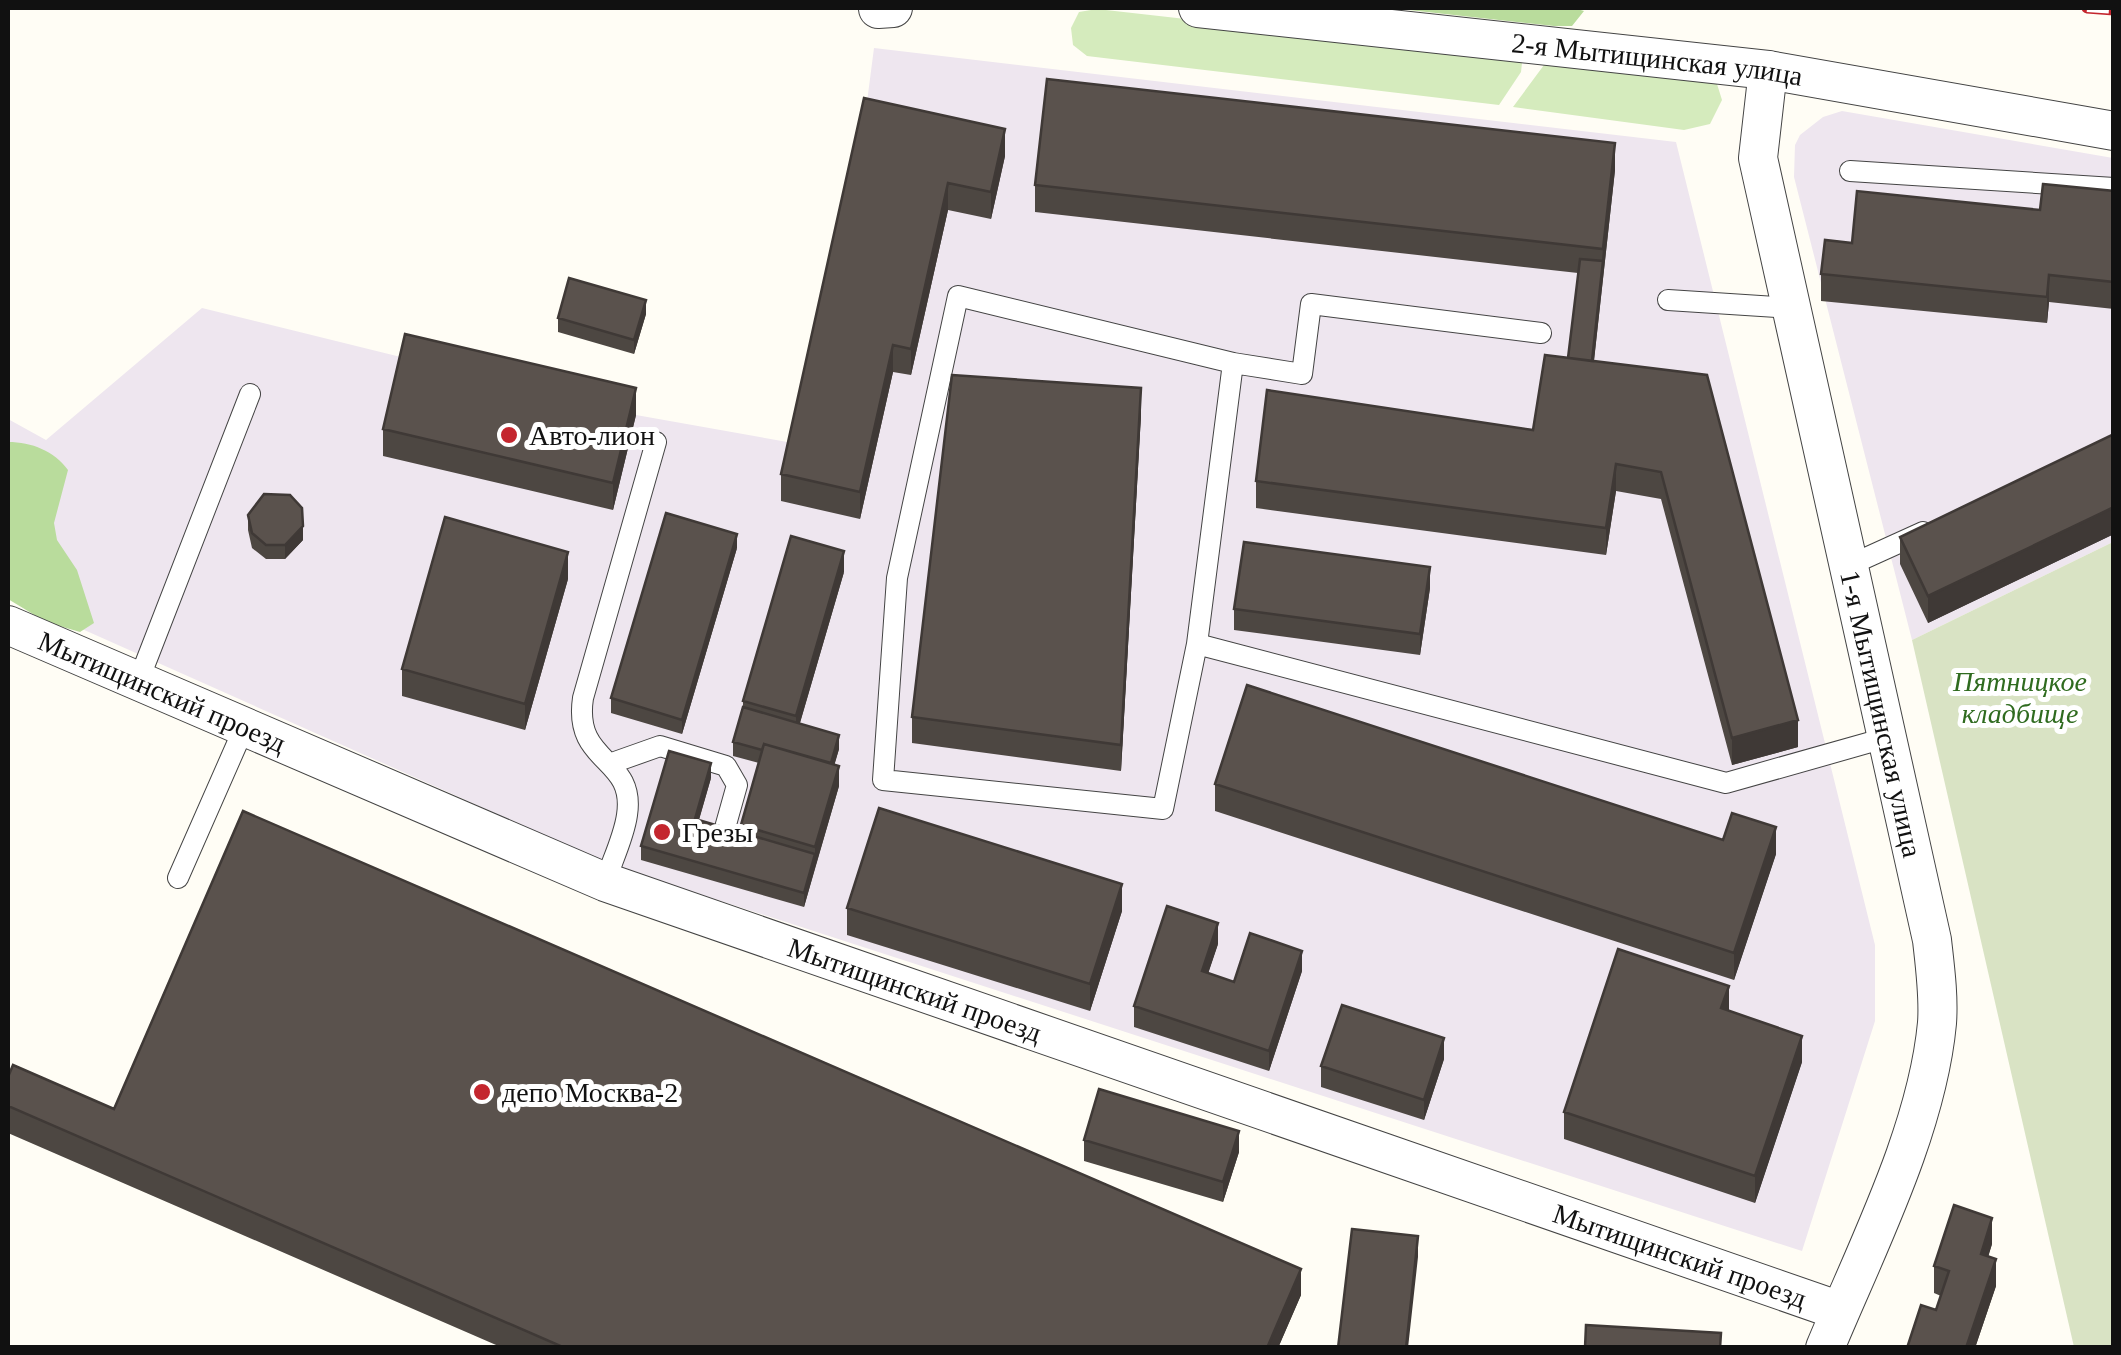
<svg xmlns="http://www.w3.org/2000/svg" width="2121" height="1355" font-family="Georgia,serif">
  <rect width="100%" height="100%" fill="#fffdf5"/>
  <path fill="#eee6ef" d="M874,48L1676,142L1875,945V1021L1802,1251L616,867L8,596V419L46,440L202,308L636,415L793,443L864,125Z
    M1842,111L2113,158V542L1912,640L1794,177L1795,145L1800,135L1823,117Z"/>
  <path fill="#d5ebbd" d="M1097,9L1506,55L1522,63L1521,72L1499,105L1087,56L1073,45L1071,28L1079,12Z
    M1544,65L1709,81L1717,84L1722,100L1710,124L1684,130L1513,107Z"/>
  <path fill="#b9dc9c" d="M1391,8H1574L1584,11L1572,26H1554Z
    M8,442C32,442 54,451 68,470L54,523L57,540L77,570L94,623L80,632L46,622L8,599Z"/>
  <path fill="#d9e3c4" d="M2113,542V1347H2074L1912,640Z"/>
  <g fill="none" stroke-linecap="round" stroke-linejoin="round">
    <g stroke="#444" stroke-width="22">
      <path id="lane" d="M1850,171L2114,188
        M1668,300L1791,308
        M1541,333L1311,304L1302,374L1233,363L1197,644L1726,783L1885,738
        M1848,566L1923,532
        M1197,644L1163,809L883,780L897,578L958,296L1233,363
        M138,682L250,394
        M612,763L660,746L726,766L737,785L723,835
        M178,878L244,728
        M605,882C612,861 624,837 627,815C636,756 573,765 583,698L656,442"/>
    </g>
    <g stroke="#444" stroke-width="40">
      <g id="street">
        <path id="s1" d="M1198,8L1768,70L2114,131"/>
        <path d="M878,9L893,8"/>
        <path id="s2" d="M1768,70L1758,158L1932,940C1935,967 1939,996 1937,1023C1927,1131 1866,1249 1825,1348"/>
        <path id="s3" d="M8,625L605,882L1840,1311"/>
      </g>
    </g>
    <use href="#lane" stroke="#fff" stroke-width="20"/>
    <use href="#street" stroke="#fff" stroke-width="38"/>
    <g stroke="#c4262e" stroke-width="11">
      <path id="rail" d="M2087,8L2114,10"/>
    </g>
    <use href="#rail" stroke="#fff" stroke-width="8" stroke-dasharray="22" stroke-linecap="butt"/>
  </g>
  <path fill="#4d4742" d="M864,98L1005,156L991,219L948,210L911,375L893,372L860,519L781,501V474Z
    M1615,170L1594,361L1707,375L1798,747L1732,765L1661,499L1616,491L1606,555L1256,508V481L1533,430L1568,358L1578,273L1035,212V185Z
    M2114,191V309L2049,302L2047,323L1821,301V274L1852,243L2040,210Z
    M646,314L634,354L558,332V318Z
    M636,415L613,510L383,456V429Z
    M1141,415L1121,771L912,743V717Z
    M2114,434V534L1928,623L1900,564V537Z
    M248,515L303,540L285,559H266L252,548L248,530Z
    M737,548L682,734L611,713V698Z
    M844,572L800,723L839,749L834,765L839,786L804,907L641,860V846L711,778L699,820L741,832V825L759,763L733,756V742L743,707V701Z
    M568,579L525,730L402,696V669Z
    M1430,588L1420,655L1234,630V609Z
    M1215,784L1723,840L1776,854L1734,980L1215,811Z
    M847,908L1122,911L1090,1011L847,935Z
    M1218,944L1208,973L1234,982L1302,971L1269,1071L1134,1027V1006Z
    M1729,1011L1802,1062L1755,1203L1564,1139V1112Z
    M1444,1059L1424,1120L1321,1087V1066Z
    M8,1077L114,1109L1301,1295L1278,1348H503L8,1133Z
    M1084,1140L1239,1152L1223,1202L1084,1161Z
    M1992,1244L1988,1256L1996,1286L1975,1348H1907L1936,1310L1941,1296L1934,1293V1266Z"/>
  <path fill="#3f3936" d="M1005,129V156L991,219V192Z
    M1615,143V170L1591,387L1603,249Z
    M948,183V210L911,375V349Z
    M2049,275V302L2047,323V297Z
    M646,300V314L634,354V340Z
    M893,345V372L860,519V492Z
    M636,388V415L613,510V483Z
    M1141,388V415L1121,771V745Z
    M1616,464V491L1606,555V528Z
    M2114,507V534L1928,623V596Z
    M303,526V540L285,559V545Z
    M737,534V548L682,734V720Z
    M844,551V572L796,736V716Z
    M568,552V579L525,730V704Z
    M1430,567V588L1420,655V634Z
    M1798,720V747L1732,765V738Z
    M839,735V749L829,784V770Z
    M711,763V778L695,833V819Z
    M839,766V786L815,868V847Z
    M1776,827V854L1734,980V953Z
    M815,854V868L804,907V893Z
    M1122,884V911L1090,1011V984Z
    M1218,923V944L1202,992V971Z
    M1302,951V971L1269,1071V1051Z
    M1729,986V1013L1721,1008Z
    M1802,1036V1062L1755,1203V1176Z
    M1444,1038V1059L1424,1120V1100Z
    M1239,1131V1152L1223,1202V1182Z
    M1992,1218V1244L1981,1281V1254Z
    M1418,1236V1257L1408,1348H1406Z
    M1996,1259V1286L1975,1348H1966Z
    M1301,1269V1295L1278,1348H1267Z"/>
  <path fill="#5a524d" stroke="#3f3936" stroke-width="2.5" d="M1047,79L1615,143L1603,249L1035,185Z
    M864,98L1005,129L991,192L948,183L911,349L893,345L860,492L781,474Z
    M2043,184L2114,191V282L2049,275L2047,297L1821,274L1825,240L1852,243L1857,191L2040,210Z
    M1580,259L1603,261L1592,361L1568,358Z
    M569,278L646,300L634,340L558,318Z
    M405,334L636,388L613,483L383,429Z
    M1545,355L1707,375L1798,720L1732,738L1661,472L1616,464L1606,528L1256,481L1267,390L1533,430Z
    M952,375L1141,388L1121,745L912,717Z
    M2114,434V507L1928,596L1900,537Z
    M264,494L290,495L302,508L303,526L285,545H266L252,533L248,515Z
    M666,513L737,534L682,720L611,698Z
    M445,517L568,552L525,704L402,669Z
    M791,536L844,551L796,716L743,701Z
    M1244,542L1430,567L1420,634L1234,609Z
    M1247,685L1723,840L1732,813L1776,827L1734,953L1215,784Z
    M743,707L839,735L831,763L764,744L762,750L733,742Z
    M764,744L839,766L815,847L741,825Z
    M669,751L711,763L695,819L815,854L804,893L641,846Z
    M879,808L1122,884L1090,984L847,908Z
    M243,811L1301,1269L1267,1348H565L8,1106V1077L13,1065L114,1109Z
    M1167,906L1218,923L1202,971L1234,982L1250,933L1302,951L1269,1051L1134,1006Z
    M1618,949L1729,986L1721,1008L1802,1036L1755,1176L1564,1112Z
    M1342,1005L1444,1038L1424,1100L1321,1066Z
    M1099,1089L1239,1131L1223,1182L1084,1140Z
    M1954,1205L1992,1218L1981,1254L1996,1259L1966,1348H1907L1921,1305L1936,1310L1949,1271L1934,1266Z
    M1352,1229L1418,1236L1406,1348H1338Z
    M1586,1325L1721,1333L1720,1348H1585Z"/>
  <g fill="#c4262e" stroke="#fff" stroke-width="4">
    <circle cx="509" cy="435" r="10"/>
    <circle cx="662" cy="832" r="10"/>
    <circle cx="482" cy="1092" r="10"/>
  </g>
  <g text-anchor="middle" dominant-baseline="central" stroke-width="10" stroke-linejoin="round" paint-order="stroke">
    <g font-size="28" fill="#111" stroke="#fff">
      <text stroke="none"><textPath href="#s1" startOffset="462">2-я Мытищинская улица</textPath></text>
      <text stroke="none"><textPath href="#s3" startOffset="168">Мытищинский проезд</textPath></text>
      <text stroke="none"><textPath href="#s2" startOffset="658">1-я Мытищинская улица</textPath></text>
      <text stroke="none"><textPath href="#s3" startOffset="978">Мытищинский проезд</textPath></text>
      <text stroke="none"><textPath href="#s3" startOffset="1788">Мытищинский проезд</textPath></text>
    </g>
    <g font-size="28" fill="#111" stroke="#fff" text-anchor="start">
      <text x="529" y="435">Авто-лион</text>
      <text x="682" y="832">Грезы</text>
      <text x="502" y="1092">депо Москва-2</text>
    </g>
    <g font-size="28" font-style="italic" fill="#2f6b1f" stroke="#fff">
      <text x="2020" y="681">Пятницкое<tspan x="2020" dy="32">кладбище</tspan></text>
    </g>
  </g>
  <rect width="2121" height="1355" fill="none" stroke="#111111" stroke-width="20"/>
</svg>
